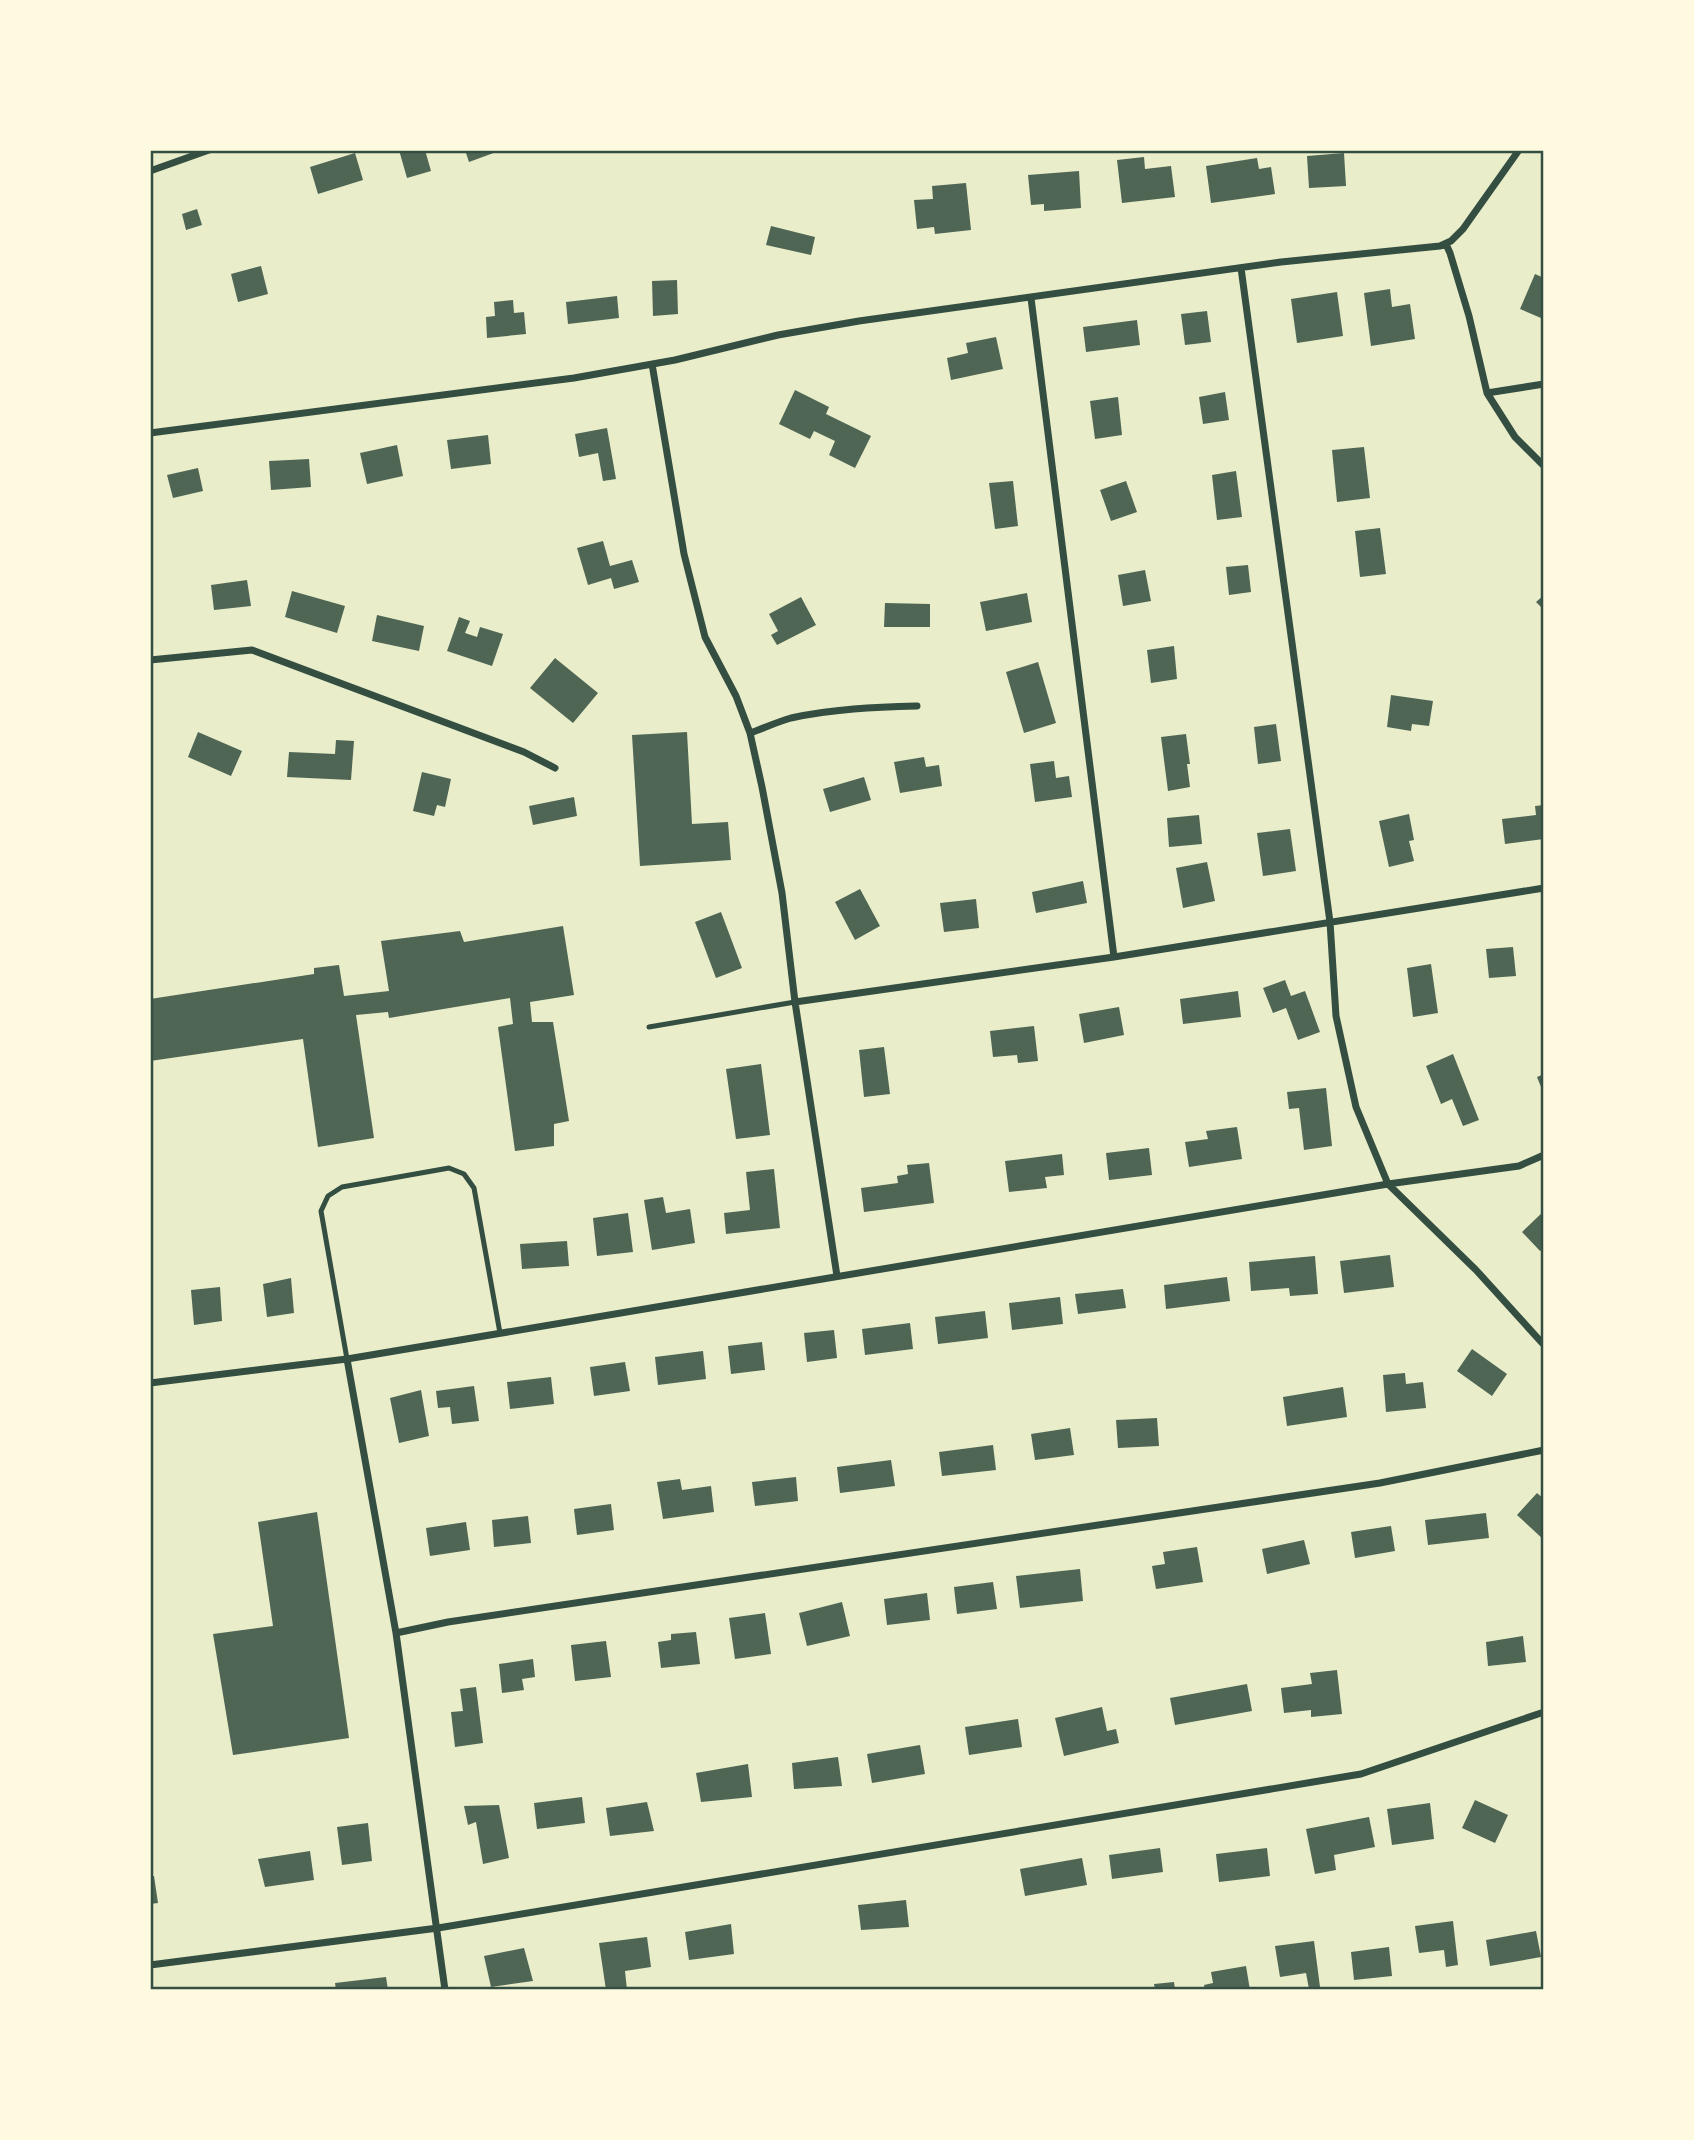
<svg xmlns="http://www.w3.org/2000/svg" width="1694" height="2140" font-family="'Exo 2',sans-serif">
  <rect width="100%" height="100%" fill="#e9edc9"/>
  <path fill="#4f6655" d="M399,150H425L431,171L407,178Z
    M465,150H499V151L469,162Z
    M355,153L363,180L318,194L310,167Z
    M1344,153L1346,186L1309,188L1307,156Z
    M1144,157L1145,169L1171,166L1175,197L1122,203L1117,160Z
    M1257,158L1259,169L1271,167L1275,194L1211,203L1206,166Z
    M1079,171L1081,208L1044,211V204L1031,205L1028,175Z
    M966,183L971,230L935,234L934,227L917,229L914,200L933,199L932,186Z
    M197,209L202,225L186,230L182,214Z
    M771,226L815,237L811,255L766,245Z
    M261,266L268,294L238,302L231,274Z
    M1535,274L1544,278V312L1541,318L1520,309Z
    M677,280L678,314L653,316L652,281Z
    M1390,289L1392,307L1410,304L1415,339L1371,346L1364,293Z
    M1337,292L1343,336L1297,343L1291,299Z
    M617,296L619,318L568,324L566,302Z
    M513,300L514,313L524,312L526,334L487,338L486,317L495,316L494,302Z
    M1207,311L1211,342L1185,345L1181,314Z
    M1137,320L1140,345L1086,352L1083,327Z
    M996,337L1003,369L951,380L947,358L968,353L966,343Z
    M795,390L829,407L826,414L871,436L855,468L829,455L835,441L814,431L810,439L779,424Z
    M1225,392L1229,420L1203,424L1199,397Z
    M1118,397L1122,435L1095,439L1090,401Z
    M607,428L616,479L603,481L598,453L579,457L575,434Z
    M488,435L491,464L451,469L447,440Z
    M397,445L403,476L367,484L360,453Z
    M1364,447L1370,498L1337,502L1332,450Z
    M309,459L311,487L271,490L269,461Z
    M198,468L203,491L173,498L167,475Z
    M1236,471L1242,517L1217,520L1212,475Z
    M1013,481L1018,526L995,529L989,483Z
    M1126,481L1137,512L1111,521L1100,490Z
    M1380,528L1386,574L1360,577L1355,531Z
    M603,541L610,566L632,560L639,582L614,589L611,578L588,585L577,548Z
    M1248,565L1251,592L1229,595L1226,567Z
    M1145,570L1151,601L1123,606L1118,575Z
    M247,580L251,606L214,610L211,585Z
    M292,591L345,606L337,633L285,617Z
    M1027,593L1032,622L986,631L980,602Z
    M1544,595V610L1536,602Z
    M801,597L816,625L777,645L771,635L778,631L769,614Z
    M885,603L930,604V627H884Z
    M377,615L424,626L419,651L372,641Z
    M459,617L470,621L465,633L477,637L480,627L503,634L492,666L447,651Z
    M1174,646L1177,679L1151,683L1147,650Z
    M555,658L598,693L573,723L530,688Z
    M1038,662L1056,723L1024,733L1006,672Z
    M1391,695L1433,701L1429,726L1412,724L1411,731L1387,727Z
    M1276,724L1281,761L1258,764L1254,727Z
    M198,732L242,751L231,776L188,757Z
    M687,732L692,824L728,822L731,860L640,866L632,735Z
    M1186,734L1190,764H1187L1190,787L1168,791L1161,737Z
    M336,740L354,741L351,780L287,777L289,752L335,754Z
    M924,757L926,767L939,765L942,786L900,793L894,762Z
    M1054,761L1056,778L1069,776L1072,797L1035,802L1030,764Z
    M422,772L451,779L445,807L437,805L434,816L413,811Z
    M864,777L871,800L830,812L823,789Z
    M574,797L577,816L533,825L529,806Z
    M1544,805V839L1505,844L1502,819L1536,815L1535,806Z
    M1409,814L1414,840L1409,841L1414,861L1389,867L1379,821Z
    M1199,815L1202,844L1169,847L1167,818Z
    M1290,829L1296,871L1263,876L1257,833Z
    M1207,862L1215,901L1183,908L1176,868Z
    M1083,881L1087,903L1036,913L1032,892Z
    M860,889L880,926L855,940L835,902Z
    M976,899L979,928L944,932L940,903Z
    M721,912L742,968L716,978L695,922Z
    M563,926L574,995L530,1002L532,1022H553L569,1121L554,1124V1146L515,1151L498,1027L513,1024L510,998L389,1018L388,1012L356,1015L374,1138L318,1147L303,1039L150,1061V999L314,974V968L339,965L344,996L389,991L381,941L460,931L464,942Z
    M1513,947L1516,976L1489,978L1486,949Z
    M1431,964L1438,1013L1413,1017L1407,968Z
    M1285,980L1291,996L1305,991L1320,1032L1298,1040L1286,1008L1273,1013L1263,988Z
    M1238,991L1241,1017L1183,1024L1180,999Z
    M1119,1007L1124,1035L1084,1043L1079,1014Z
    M1034,1026L1038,1061L1018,1063L1017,1055L993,1057L990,1031Z
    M884,1047L890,1094L864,1097L859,1050Z
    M1453,1054L1479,1120L1463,1126L1452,1099L1441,1104L1426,1066Z
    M761,1064L770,1135L736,1139L726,1069Z
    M1544,1074V1092H1543L1537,1077Z
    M1326,1088L1332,1146L1304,1150L1299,1108L1289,1109L1287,1092Z
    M1237,1127L1242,1159L1189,1167L1185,1142L1208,1139L1206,1131Z
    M1149,1148L1152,1175L1109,1180L1106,1153Z
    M1062,1154L1064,1175L1045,1177L1047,1188L1009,1192L1005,1161Z
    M929,1163L934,1203L864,1212L861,1188L898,1183L897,1176L908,1174L907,1165Z
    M774,1169L780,1228L726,1234L724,1213L750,1210L746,1172Z
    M663,1197L666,1213L690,1209L695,1243L652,1250L644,1200Z
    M1544,1211V1248L1540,1251L1522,1232Z
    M628,1213L633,1252L597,1256L593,1218Z
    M567,1241L569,1266L522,1269L520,1244Z
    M1390,1255L1394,1287L1344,1293L1340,1261Z
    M1315,1256L1318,1294L1290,1296L1289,1288L1251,1291L1249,1262Z
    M1227,1277L1230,1301L1166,1309L1164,1285Z
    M291,1278L294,1313L267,1317L263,1284Z
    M220,1287L222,1321L194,1325L191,1290Z
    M1123,1289L1126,1308L1078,1314L1075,1294Z
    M1060,1297L1063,1324L1012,1330L1009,1303Z
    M985,1311L988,1338L938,1344L935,1317Z
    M910,1323L913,1349L865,1355L862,1329Z
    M834,1330L837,1358L807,1362L804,1333Z
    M762,1342L765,1370L731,1374L728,1346Z
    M1472,1349L1507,1374L1492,1396L1457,1371Z
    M703,1351L706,1379L658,1385L655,1357Z
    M625,1362L630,1391L594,1396L590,1367Z
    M1405,1373L1406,1384L1423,1382L1426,1408L1386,1412L1383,1375Z
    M551,1377L554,1404L510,1409L507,1382Z
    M474,1386L479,1421L452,1424L450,1407L438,1408L436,1391Z
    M1343,1387L1347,1417L1287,1426L1283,1397Z
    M421,1390L429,1436L399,1443L390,1398Z
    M1157,1418L1159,1446L1118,1448L1116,1420Z
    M1070,1428L1074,1455L1035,1460L1031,1434Z
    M993,1445L996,1470L942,1476L939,1452Z
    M891,1460L895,1486L840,1493L837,1467Z
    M796,1477L798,1501L755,1506L752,1482Z
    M680,1479L682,1490L711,1486L714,1512L663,1519L657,1482Z
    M1537,1493L1544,1499V1540L1517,1515Z
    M611,1504L614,1530L577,1535L574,1509Z
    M317,1512L349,1738L233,1755L213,1634L273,1626L258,1522Z
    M1486,1513L1489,1538L1428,1545L1425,1520Z
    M528,1516L531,1543L494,1547L492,1520Z
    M466,1522L470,1550L430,1556L426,1528Z
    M1391,1526L1395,1551L1355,1558L1351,1532Z
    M1304,1540L1310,1564L1267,1574L1262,1549Z
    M1197,1547L1203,1582L1156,1589L1152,1566L1165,1564L1163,1552Z
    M1080,1569L1083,1601L1020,1608L1016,1576Z
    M993,1582L997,1609L957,1614L954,1587Z
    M927,1593L930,1620L887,1625L884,1599Z
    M842,1602L850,1636L807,1646L799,1613Z
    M765,1613L771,1654L735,1659L729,1618Z
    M696,1632L700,1664L661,1668L658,1642L671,1640V1634Z
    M1523,1636L1526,1662L1488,1666L1486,1642Z
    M606,1641L611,1677L575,1681L571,1645Z
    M533,1659L535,1677L522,1679L524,1690L502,1693L499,1664Z
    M1337,1670L1342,1714L1311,1717V1710L1284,1713L1281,1688L1312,1684L1310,1673Z
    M1247,1684L1252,1711L1175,1725L1170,1698Z
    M476,1687L483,1743L455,1747L451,1712L463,1711L460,1689Z
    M1102,1707L1107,1731L1116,1729L1119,1743L1064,1756L1055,1718Z
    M1018,1719L1022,1747L969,1755L965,1727Z
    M920,1745L925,1774L872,1783L867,1754Z
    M838,1757L842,1786L794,1789L792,1763Z
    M748,1764L752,1797L701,1802L696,1773Z
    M582,1797L585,1823L537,1829L534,1803Z
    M1475,1800L1508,1815L1495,1843L1462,1828Z
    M647,1802L654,1831L610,1836L606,1808Z
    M1430,1803L1434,1839L1392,1845L1387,1809Z
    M499,1805L509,1858L483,1864L476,1822L468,1825L464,1806Z
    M1369,1817L1375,1847L1334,1855L1336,1870L1315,1874L1306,1829Z
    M368,1823L372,1861L342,1865L337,1827Z
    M1160,1848L1163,1872L1112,1879L1109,1855Z
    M1267,1848L1270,1876L1219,1882L1216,1854Z
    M310,1851L314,1880L265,1887L258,1859Z
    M1082,1858L1087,1885L1025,1896L1020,1869Z
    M150,1876H154L158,1903L150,1904Z
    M906,1900L909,1927L861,1930L858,1905Z
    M1453,1921L1458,1965L1446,1967L1444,1950L1419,1953L1415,1926Z
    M731,1924L734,1954L689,1960L685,1932Z
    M1536,1931L1541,1957L1490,1966L1486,1940Z
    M647,1937L651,1967L625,1971L627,1990H606L599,1943Z
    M1314,1941L1320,1987L1309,1989L1306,1973L1280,1977L1275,1946Z
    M1389,1947L1392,1976L1354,1980L1351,1952Z
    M524,1948L533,1981L491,1987L484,1956Z
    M1246,1966L1250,1990H1205L1204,1985L1213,1983L1211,1972Z
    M386,1977L388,1990H336L335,1983Z
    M1174,1982L1175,1990H1155L1154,1984Z"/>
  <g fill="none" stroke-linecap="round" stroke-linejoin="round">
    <path stroke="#344e41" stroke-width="5" d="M649,1027L795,1002
      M347,1359L321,1211L328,1196L342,1187L449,1168L464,1174L474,1188L500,1333"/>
    <path stroke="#344e41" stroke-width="7" d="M150,171L209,150
      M1446,244L1450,253L1469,316L1487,393L1515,437L1544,466
      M1241,268L1330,922L1336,1016L1356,1107L1388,1184L1476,1270L1544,1345
      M1031,298L1114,957
      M652,364L684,554L705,637L736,696L750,733L762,787L782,893L795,1002L837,1276
      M1487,393L1544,384
      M150,433L574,378L675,360L778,335L859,321L1281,262L1440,246L1451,241L1463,229L1519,150
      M150,660L252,650L524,752L555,768
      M750,733C764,728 777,722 791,718C832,709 875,707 917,706
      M795,1002L1114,957L1544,888
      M347,1359L396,1633L445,1990
      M150,1383L347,1359L1388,1184L1519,1166L1544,1155
      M396,1633L448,1622L1380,1483L1544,1450
      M150,1965L438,1928L1361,1774L1544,1712"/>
  </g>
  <rect width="1694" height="2140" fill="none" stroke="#fefae0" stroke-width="304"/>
  <rect x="152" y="152" width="1390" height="1836" fill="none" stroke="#344e41" stroke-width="2.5"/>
</svg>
